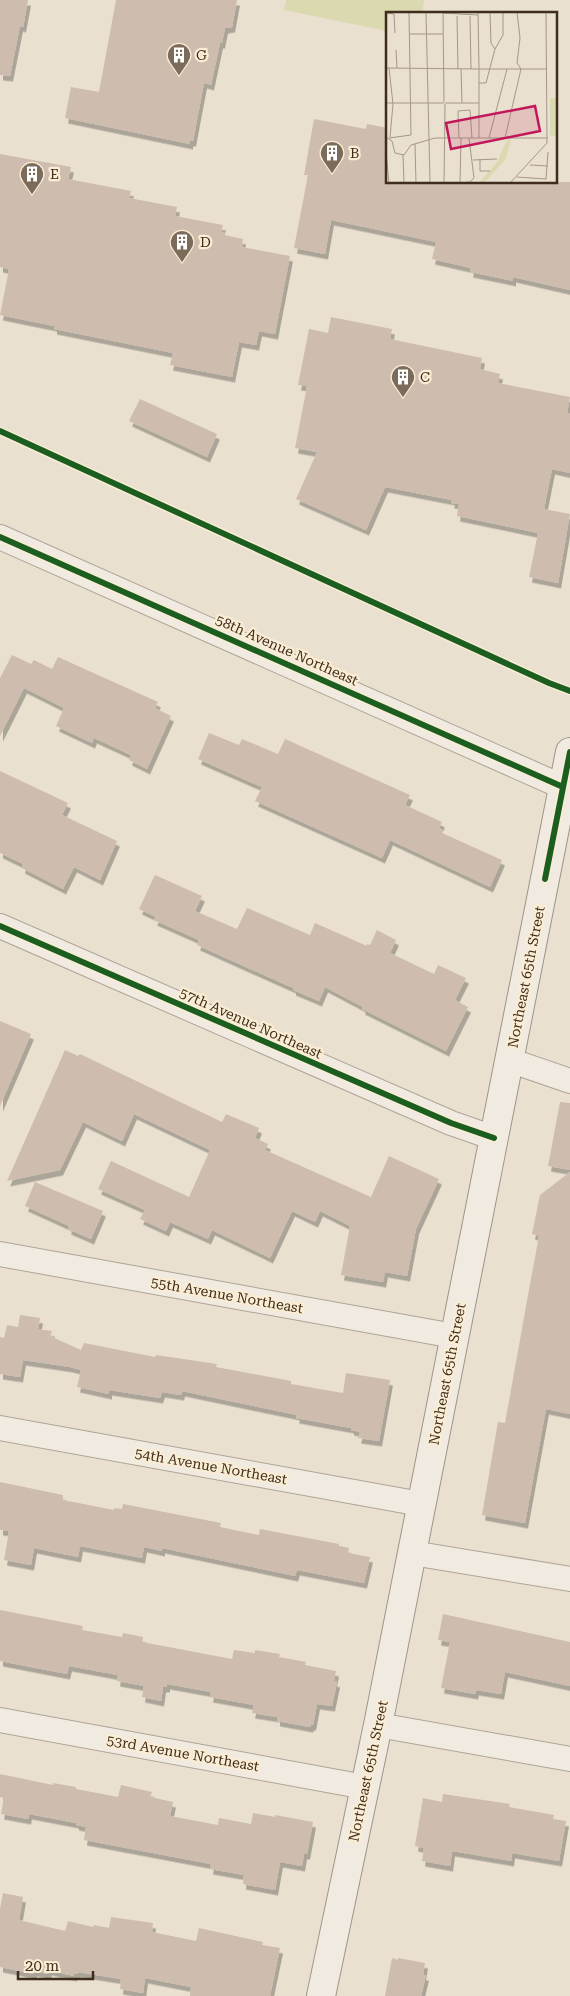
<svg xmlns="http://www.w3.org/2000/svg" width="570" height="1996" font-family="'Roboto Serif',serif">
  <defs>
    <filter id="shadow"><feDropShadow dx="3" dy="5.5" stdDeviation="0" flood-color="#0004"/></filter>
  </defs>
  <rect width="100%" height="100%" fill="#e9e0cf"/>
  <path fill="#dbd9b0" d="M286,0H424L422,14H388L387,31L284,10Z"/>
  <path fill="#cebdaf" filter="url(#shadow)" d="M0,0H28L23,27L20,26L10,76L0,75Z
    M116,0H237L232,27L225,28L222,43H220L211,85L204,83L193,141H190V144L65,118L71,87L99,92Z
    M314,119L366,129L367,124L388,128V182H570V290L513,277V281L470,272L471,268L432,259L436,242L331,220L325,254L294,248L308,175H304Z
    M0,154L71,167L68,179L131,191L129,198L177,207L175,216L223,225L221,232L225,233V235L243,239L242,247L290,256L275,334L259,331L256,345L239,342L232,377L170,365L173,353L54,329V326L0,315L9,269L0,267Z
    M331,317L392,329L390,339L482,358L480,369L500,374L498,383L570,397L567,413L570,414V473L552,469L544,509L570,514L558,583L529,577L538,533L457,516L459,504L451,503L452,500L385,487L366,530L296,499L317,452L295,448L307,386L298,385L309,329L328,333Z
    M140,399L217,434L207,457L129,421Z
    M12,655L31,664L34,660L52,669L58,657L158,702L155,708L171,716L147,769L129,760L131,755L94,738L92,743L56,726L64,708L24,688L0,736V678Z
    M209,733L239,745L242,739L278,754L285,739L410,795L405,805L442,822L439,828L443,830L442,833L502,860L490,887L390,840L382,858L255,801L262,787L198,759Z
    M0,771L68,803L62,815L117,841L100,880L74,867L63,889L22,868L23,864L0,853Z
    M155,875L202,896L195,911L237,929L247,908L310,935L315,923L367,946V944L370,945L377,930L396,940L390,953L434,974L438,965L466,978L455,1000L468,1007L446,1051L362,1009L363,1007L325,987L319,1001L293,990V988L197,945L199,940L154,920L156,917L139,909Z
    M0,1021L31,1034L0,1106Z
    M65,1050L78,1056L80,1054L222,1122L226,1114L259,1128L255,1138L268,1144L265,1150L371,1197L389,1156L439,1179L416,1229L407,1276L385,1272L383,1282L341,1275L350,1226L320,1211L315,1222L292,1211L270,1258L212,1230L208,1239L170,1222L166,1231L140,1219L145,1210L98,1189L111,1161L189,1197L210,1150L134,1114L122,1141L83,1122L60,1170L7,1181Z
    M560,1102L570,1103V1170L548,1166Z
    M570,1172V1414L546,1409L525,1523L482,1515L498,1422L505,1423L530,1284L539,1236L532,1234L540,1195Z
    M35,1182L103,1211L91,1239L68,1229L69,1226L25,1206Z
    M20,1315L40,1318L38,1329L52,1331L50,1336L81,1350L84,1343L155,1357L156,1355L217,1364L216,1367L291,1381V1384L343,1393L346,1373L390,1380L379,1441L358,1438L360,1432L351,1430V1428L296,1418L297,1415L182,1391L181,1395L162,1392L160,1398L109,1390V1394L77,1387L81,1370L70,1367L23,1360L20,1377L0,1374V1337L4,1338L7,1325L18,1327Z
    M0,1482L63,1495V1500L114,1510V1508L122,1509L123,1504L221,1523L220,1527L259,1535L260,1529L339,1544V1546L349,1548L348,1553L370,1557L364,1583L297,1570L295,1576L162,1548V1551L144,1547L142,1558L80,1546L78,1557L34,1548L31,1565L4,1560L9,1531L0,1530Z
    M0,1610L83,1626L82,1630L122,1637L123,1633L143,1637L142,1642L232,1659L234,1650L255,1653V1650L280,1654L279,1657L306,1662L305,1665L336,1671L334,1681L337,1682L332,1706L317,1704L313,1725H311L310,1727L277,1721V1717L252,1713L254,1705L210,1697L211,1692L167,1684V1687H163L161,1701L142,1697L144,1686L117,1681L118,1675L69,1666L67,1674L0,1661Z
    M443,1614L570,1642V1686L505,1672L501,1694L476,1690L475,1694L441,1688L450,1642L438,1640Z
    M0,1774L53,1785V1783L76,1787V1789L118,1797L121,1785L152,1792L150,1797L173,1802L170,1816L218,1825L219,1818L251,1824L253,1813L275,1817V1815L313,1822L307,1854H304L302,1866L280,1862L275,1890L243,1884L244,1875L210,1869L211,1864L84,1840L86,1827L76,1825V1823L29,1814L28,1819L1,1814L4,1798L0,1797Z
    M443,1794L510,1804L509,1807L554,1815L553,1819L566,1821L559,1861L512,1853L511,1861L452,1851L450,1866L422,1861L424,1848L415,1846L423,1798L442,1802Z
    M3,1893L23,1897L19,1920L65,1931L68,1921L93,1927L94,1925L109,1928L111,1917L153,1923L152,1932L196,1941L199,1928L263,1942L262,1945L280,1948L270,1996H190L191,1987L145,1978L143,1993L120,1989L121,1979L78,1972L77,1974L74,1973V1976L49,1970L48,1974L34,1971V1974L0,1967V1909Z
    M392,1958L398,1960V1958L425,1963L423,1975H426L421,1996H385Z"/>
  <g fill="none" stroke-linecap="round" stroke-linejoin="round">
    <g stroke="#aea597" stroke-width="26">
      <path id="street" d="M0,537L563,787
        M0,926L451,1123L494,1138
        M509,1060L570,1081
        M0,1254L454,1336
        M0,1428L421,1504
        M412,1553L570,1579
        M0,1720L365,1787
        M378,1725L570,1759"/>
    </g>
    <g stroke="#9e9488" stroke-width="30">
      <path id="secondary" d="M321,1996L378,1725L570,752"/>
    </g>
    <use href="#street" stroke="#f0eae1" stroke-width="24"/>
    <use href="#secondary" stroke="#f0eae1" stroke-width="28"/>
    <g stroke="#faedd4" stroke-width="9">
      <path id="cycleway" d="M0,431L549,683L570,691
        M0,537L563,787
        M545,879L570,752
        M0,926L451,1123L494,1138"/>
    </g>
    <use href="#cycleway" stroke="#1b5e20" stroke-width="6"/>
  </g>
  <defs>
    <g id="building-pin" transform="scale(1.25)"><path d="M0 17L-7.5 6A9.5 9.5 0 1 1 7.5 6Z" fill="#7a6b5b" stroke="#faedd4"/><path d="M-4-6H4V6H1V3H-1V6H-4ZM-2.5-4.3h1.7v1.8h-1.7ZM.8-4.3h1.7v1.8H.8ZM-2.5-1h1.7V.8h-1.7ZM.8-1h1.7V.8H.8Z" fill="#fff"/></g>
  </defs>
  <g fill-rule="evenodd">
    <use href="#building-pin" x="179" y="55"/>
    <use href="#building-pin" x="332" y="153"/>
    <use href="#building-pin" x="32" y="174"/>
    <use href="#building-pin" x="182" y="242"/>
    <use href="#building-pin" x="403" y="377"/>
  </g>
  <g text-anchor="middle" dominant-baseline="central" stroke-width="4.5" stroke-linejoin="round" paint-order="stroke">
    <g font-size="14" fill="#3f2c1d" stroke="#faedd4" text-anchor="start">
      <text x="196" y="55">G</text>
      <text x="350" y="153">B</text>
      <text x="50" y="174">E</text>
      <text x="200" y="242">D</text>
      <text x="420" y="377">C</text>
    </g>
    <g font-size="14" fill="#3f2c1d" stroke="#faedd4">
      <text transform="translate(287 650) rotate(24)">58th Avenue Northeast</text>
      <text transform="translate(526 977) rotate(-79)">Northeast 65th Street</text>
      <text transform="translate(251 1023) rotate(24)">57th Avenue Northeast</text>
      <text transform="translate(227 1295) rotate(10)">55th Avenue Northeast</text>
      <text transform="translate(447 1374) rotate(-79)">Northeast 65th Street</text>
      <text transform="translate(211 1466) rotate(10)">54th Avenue Northeast</text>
      <text transform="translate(183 1753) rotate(10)">53rd Avenue Northeast</text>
      <text transform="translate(368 1771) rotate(-78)">Northeast 65th Street</text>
    </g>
  </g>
  <g transform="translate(386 12)">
    <rect width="171" height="171" fill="#e9e0cf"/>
    <path d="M164,86H171V124L164,123ZM121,128H125L119,148L98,171H93L111,150Z" fill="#dbd9b0"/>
    <path fill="none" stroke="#a59888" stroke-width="1" d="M40,0L44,171M57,0L58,90M92,0L93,57H161M104,0L105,31L109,37M0,1L8,2L9,21M57,1L92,3M71,4L72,57M84,4L85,57M23,22H57M10,38L11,56M0,56L93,57V126M3,56L7,92L4,125M75,57L76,91M93,71H100L109,37L117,23V0M0,91H58M59,91H93M0,125L6,129L9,141L18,143L25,133L49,126H162M3,126L25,123L23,0M73,126L72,99L84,98L86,126M103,126L121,57M119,126L135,57L131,51L134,26L131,0M29,132L30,171M0,140L3,171M17,143L18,171M94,147V159H104M87,148L111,147M144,153L162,154M131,165L160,167L162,140M58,171L59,92M74,171L84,170L88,166L83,126M74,171L75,126M124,171L161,131L160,0"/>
    <path fill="#c2185b" fill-opacity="0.15" stroke="#c2185b" stroke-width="2.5" d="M149,94L154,119L65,137L60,111Z"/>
    <rect width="171" height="171" fill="none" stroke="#3f2c1d" stroke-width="2.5"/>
  </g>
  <path d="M18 1971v8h75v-8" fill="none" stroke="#3f2c1d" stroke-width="2.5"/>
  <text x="25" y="1971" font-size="15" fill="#3f2c1d" stroke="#faedd4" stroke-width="4" paint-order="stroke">20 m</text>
</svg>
